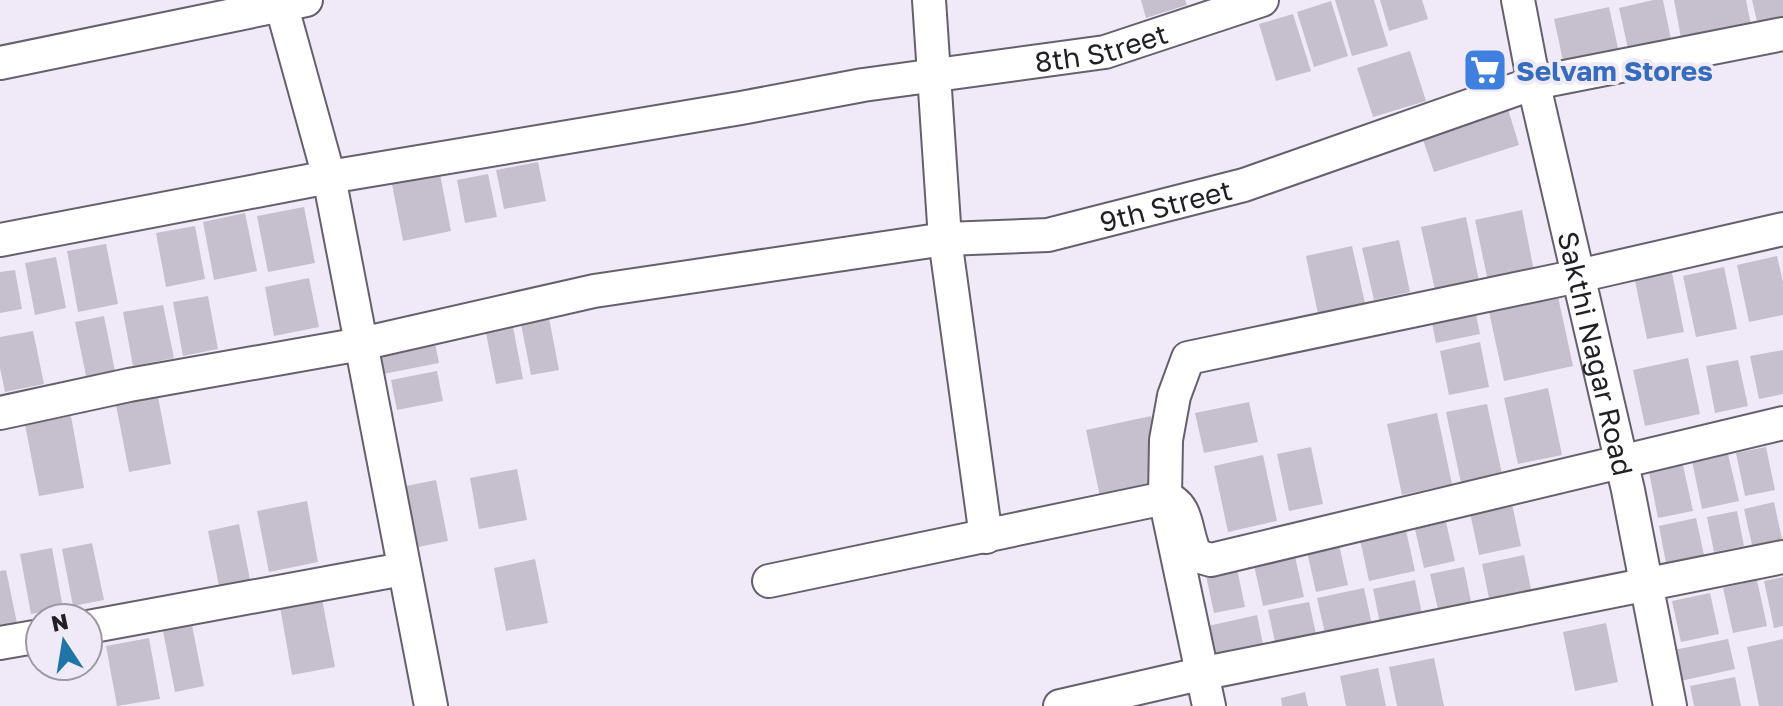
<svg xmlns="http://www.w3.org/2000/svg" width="1783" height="706" font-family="'Golos Text',sans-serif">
  <rect width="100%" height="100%" fill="#f0eaf8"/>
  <path fill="#c6bfcd" d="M1141,0H1185L1187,5L1146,18Z
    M1335,0H1374L1388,46L1352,56Z
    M1380,0H1422L1428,19L1389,31Z
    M1653,0H1663L1672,44L1629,53L1619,8Z
    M1674,0H1746L1751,25L1681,38Z
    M1752,0H1783V25L1759,30Z
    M1331,1L1348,56L1314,67L1297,12Z
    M1609,7L1620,57L1565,70L1554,19Z
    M1293,14L1311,71L1276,81L1259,24Z
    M1410,51L1426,101L1373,117L1357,68Z
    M1508,109L1519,145L1434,172L1422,137Z
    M538,162L546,201L504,209L496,170Z
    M440,174L451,231L403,241L392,184Z
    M488,174L497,217L465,223L457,180Z
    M304,207L315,263L268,272L257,216Z
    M1522,210L1534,271L1488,281L1475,220Z
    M245,213L257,271L214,280L203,222Z
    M1466,217L1479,281L1435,290L1421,227Z
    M195,226L205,279L166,287L156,233Z
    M1399,240L1410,292L1374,300L1362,248Z
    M106,244L118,304L78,312L67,251Z
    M1352,246L1365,303L1318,314L1306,256Z
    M1777,256L1783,282V315L1749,322L1737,265Z
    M56,257L66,308L35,315L25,263Z
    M1724,267L1737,329L1696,337L1683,276Z
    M1671,268L1684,332L1647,339L1634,276Z
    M15,270L22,309L0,313V272Z
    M309,278L319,327L274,336L265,287Z
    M1557,292L1573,366L1504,381L1488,307Z
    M208,296L218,349L183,356L173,302Z
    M163,305L174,358L133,366L123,312Z
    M1475,309L1480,334L1436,343L1431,318Z
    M104,316L115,371L86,376L75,322Z
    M549,318L559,370L531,375L521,324Z
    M513,327L523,379L496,384L486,333Z
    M33,331L44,384L5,392L0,368V337Z
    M434,338L439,363L383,374L378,349Z
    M1480,342L1489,387L1449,395L1440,351Z
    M1783,350V394L1759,399L1750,356Z
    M1688,358L1700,414L1645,426L1633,370Z
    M1738,360L1748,406L1715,413L1706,366Z
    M437,371L443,401L397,410L391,380Z
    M1548,388L1562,455L1518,464L1504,398Z
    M158,397L171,464L129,472L116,405Z
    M1249,402L1258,442L1204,453L1195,413Z
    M1487,404L1502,474L1461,483L1446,412Z
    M1437,413L1452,484L1402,495L1387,424Z
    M71,416L84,488L39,496L25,425Z
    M1151,416L1166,487L1101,501L1086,430Z
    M1311,447L1323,504L1289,511L1277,454Z
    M1766,447L1775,490L1745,496L1736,453Z
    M1728,454L1739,501L1702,509L1692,461Z
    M1263,455L1277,521L1228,532L1214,466Z
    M1683,465L1693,511L1658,518L1649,472Z
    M517,469L527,520L479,529L470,478Z
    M436,480L448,541L418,547L406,486Z
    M1511,499L1521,546L1479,555L1469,508Z
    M307,501L318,562L269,572L257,511Z
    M1774,502L1782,539L1752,545L1744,509Z
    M1737,511L1744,546L1714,552L1707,517Z
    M1445,518L1455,561L1424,568L1414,525Z
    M1696,518L1704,555L1666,563L1659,526Z
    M239,524L250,580L219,586L208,531Z
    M1405,526L1415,571L1369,581L1359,535Z
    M1338,540L1348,585L1316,592L1306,547Z
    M92,543L104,600L73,606L62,549Z
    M1293,547L1304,597L1263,606L1252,556Z
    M52,548L63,608L31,614L20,554Z
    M1524,555L1532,594L1490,603L1482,564Z
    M535,559L548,623L506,631L494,568Z
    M1236,564L1245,607L1214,613L1205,571Z
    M1464,567L1472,607L1439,614L1430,574Z
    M6,570L17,623L0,627V571Z
    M1783,577V626L1774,628L1764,581Z
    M1415,580L1423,619L1381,628L1373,589Z
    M1757,580L1767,626L1733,633L1723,588Z
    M1364,588L1374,634L1327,643L1317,598Z
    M1710,593L1719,634L1681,642L1672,601Z
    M322,599L335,667L292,675L280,607Z
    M1309,602L1318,643L1277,651L1268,610Z
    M1257,615L1265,654L1216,664L1208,626Z
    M1606,623L1618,682L1575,691L1563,632Z
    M192,625L204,686L175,692L163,631Z
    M149,638L160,699L117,706L106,646Z
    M1728,639L1735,669L1676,682L1669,651Z
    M1783,639V706H1759L1747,647Z
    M1434,658L1444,706H1397L1389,667Z
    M1378,668L1386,706H1346L1340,676Z
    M1735,677L1741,706H1694L1690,686Z
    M1305,692L1308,706H1282L1281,698Z"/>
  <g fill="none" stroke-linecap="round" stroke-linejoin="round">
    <g stroke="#66606d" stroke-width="36">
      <g id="street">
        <path d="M280,0L329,177L431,706"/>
        <path id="s1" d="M929,0L945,239L1048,235L1244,185L1534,83L1783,34"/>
        <path id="s2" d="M1518,0L1536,94L1628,490L1670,706"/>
        <path d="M0,63L306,0"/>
        <path id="s3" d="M0,240L329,177L741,108L863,85L1105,52L1262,0"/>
        <path d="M0,413L129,385L361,344L594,291L945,239L986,537"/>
        <path d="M769,581L1165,498C1191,505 1184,537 1197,556L1211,560L1783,423"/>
        <path d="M88,627L403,569"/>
        <path d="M0,643L40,636"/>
        <path d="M1060,706L1200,674L1783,557"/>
        <path d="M1209,706L1165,498L1166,440L1174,396L1188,358L1578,276L1783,229"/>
      </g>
    </g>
    <use href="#street" stroke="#fff" stroke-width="32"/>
  </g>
  <defs>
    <g id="supermarket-square" transform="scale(2.3)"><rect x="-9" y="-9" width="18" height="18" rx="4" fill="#3f7fe0" stroke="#f0eaf8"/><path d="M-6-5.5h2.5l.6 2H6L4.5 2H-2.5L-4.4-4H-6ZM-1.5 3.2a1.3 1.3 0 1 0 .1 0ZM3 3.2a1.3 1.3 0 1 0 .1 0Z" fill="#fff"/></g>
  </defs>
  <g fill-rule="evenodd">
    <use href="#supermarket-square" x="1485" y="70"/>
  </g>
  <g text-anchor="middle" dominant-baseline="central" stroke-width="8" stroke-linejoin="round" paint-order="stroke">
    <g font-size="28" fill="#211f24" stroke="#f0eaf8">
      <text stroke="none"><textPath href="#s3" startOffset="1118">8th Street</textPath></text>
      <text stroke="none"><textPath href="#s1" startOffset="464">9th Street</textPath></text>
      <text stroke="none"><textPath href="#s2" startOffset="362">Sakthi Nagar Road</textPath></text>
    </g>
    <g font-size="28" font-weight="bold" fill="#366cbe" stroke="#f0eaf8" text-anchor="start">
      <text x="1516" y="70">Selvam Stores</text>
    </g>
  </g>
  <g transform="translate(64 642) rotate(348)"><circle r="38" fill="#f0eaf8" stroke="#9d99a3" stroke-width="2"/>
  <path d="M0-6L14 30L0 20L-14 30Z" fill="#1f75a5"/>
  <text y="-12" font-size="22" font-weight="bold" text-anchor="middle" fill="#211f24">N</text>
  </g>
</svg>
